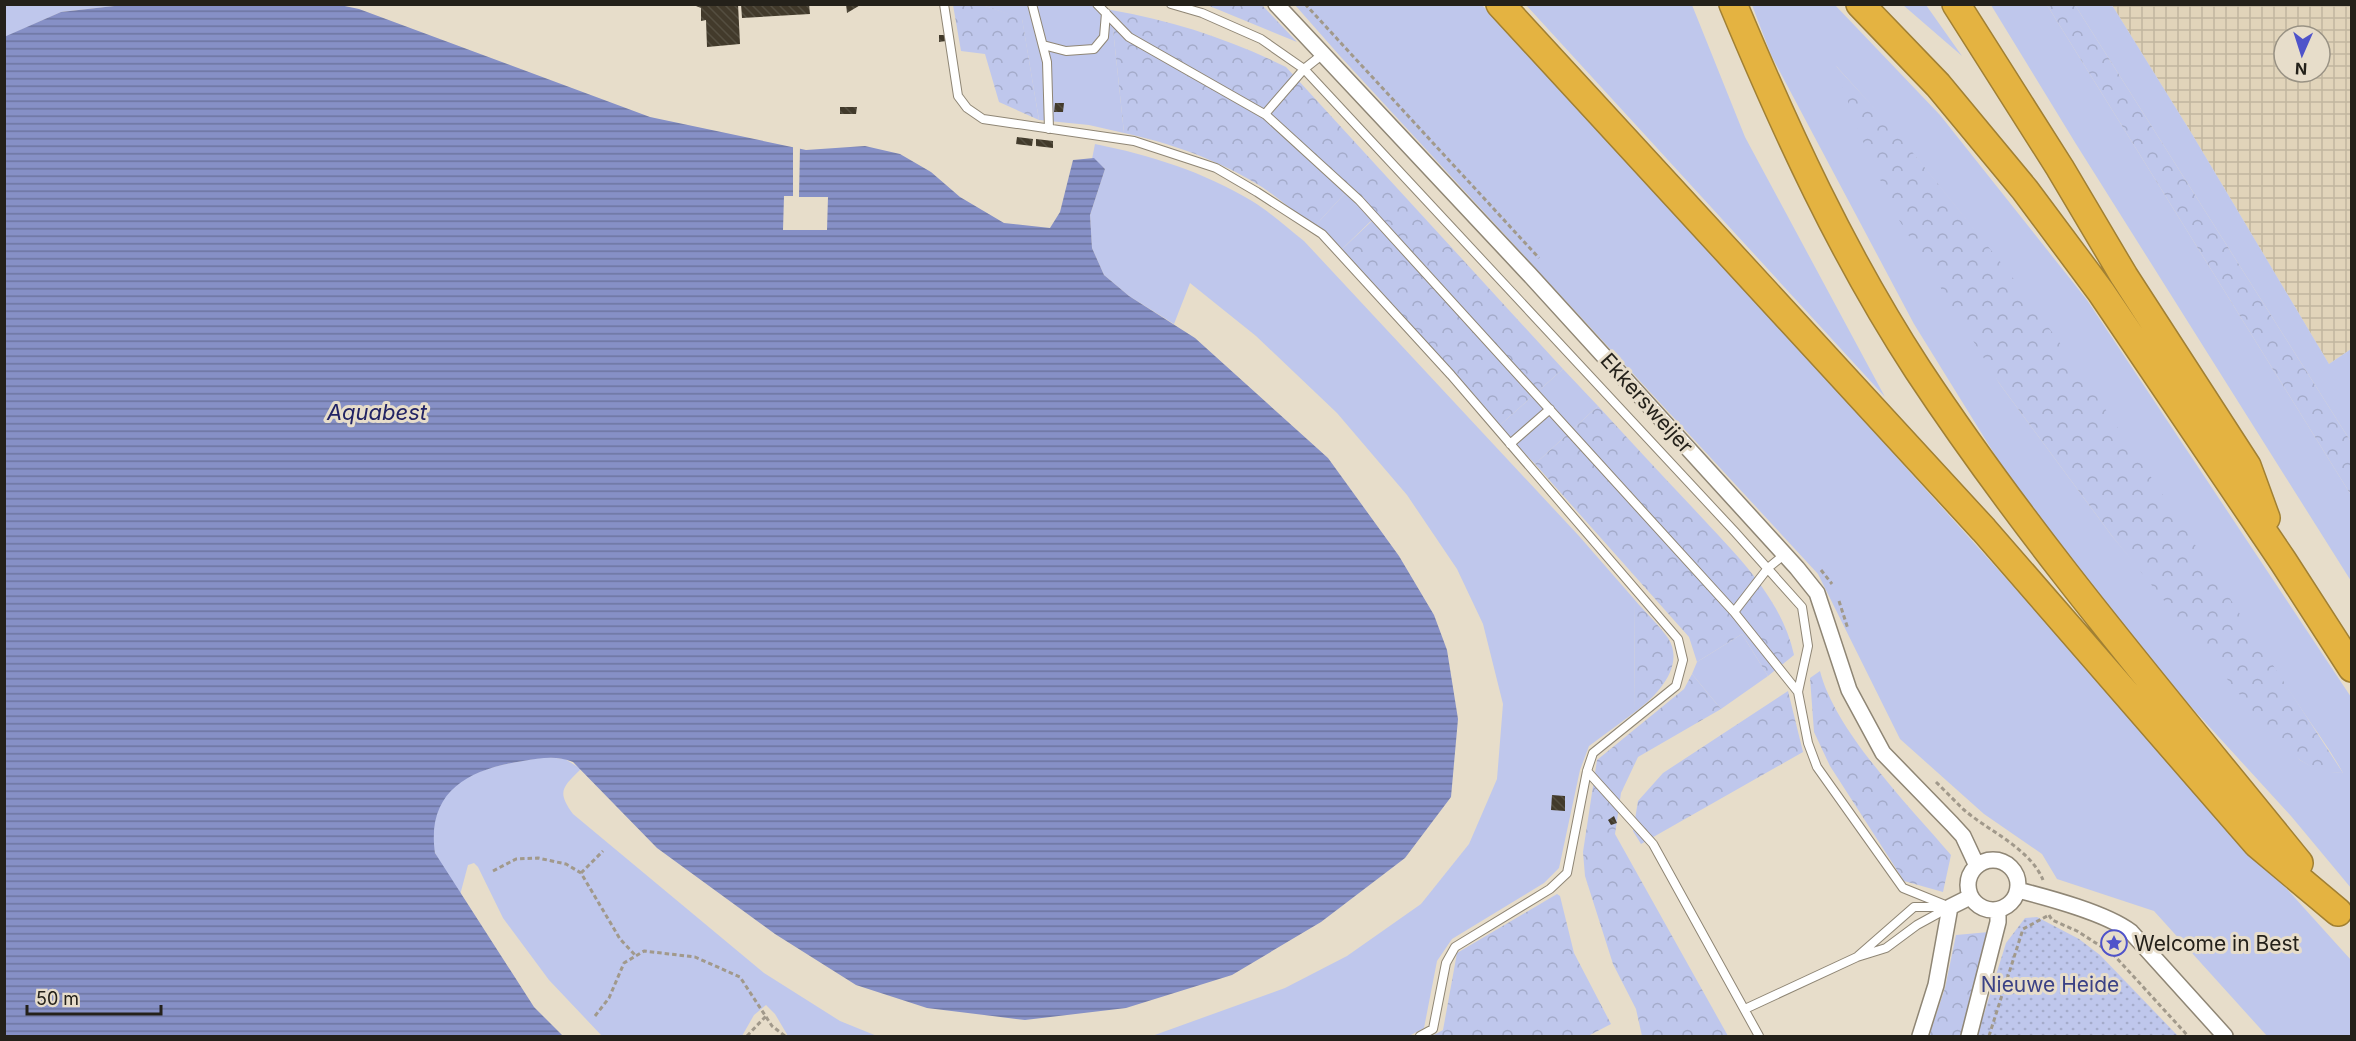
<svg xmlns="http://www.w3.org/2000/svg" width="2356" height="1041" font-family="Inter,sans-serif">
  <defs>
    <pattern id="industrial-grid" width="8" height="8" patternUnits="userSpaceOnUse" patternTransform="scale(1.5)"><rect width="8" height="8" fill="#e1d4ba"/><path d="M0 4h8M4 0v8" fill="none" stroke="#c1b69f"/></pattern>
    <pattern id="forest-crowns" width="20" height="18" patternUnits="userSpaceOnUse" patternTransform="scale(1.5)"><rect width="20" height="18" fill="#bfc7ec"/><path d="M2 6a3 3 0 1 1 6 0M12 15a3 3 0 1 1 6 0" fill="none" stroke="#a4abca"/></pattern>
    <pattern id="park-dots" width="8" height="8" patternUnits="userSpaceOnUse" patternTransform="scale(1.5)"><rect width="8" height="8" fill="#bfc7ec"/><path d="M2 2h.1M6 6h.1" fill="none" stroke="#a4abca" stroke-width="1.8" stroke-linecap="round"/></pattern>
    <pattern id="water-rules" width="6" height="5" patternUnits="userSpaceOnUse" patternTransform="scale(1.5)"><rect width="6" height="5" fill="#8690c6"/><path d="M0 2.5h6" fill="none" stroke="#6d75a0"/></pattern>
    <pattern id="building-back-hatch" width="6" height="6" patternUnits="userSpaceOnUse" patternTransform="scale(1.5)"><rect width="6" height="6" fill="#423a2b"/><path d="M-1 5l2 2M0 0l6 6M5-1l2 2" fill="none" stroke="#544e40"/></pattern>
  </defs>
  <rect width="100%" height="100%" fill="#e7ddca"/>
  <path fill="url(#industrial-grid)" fill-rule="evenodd" d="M2112,5H2351V349L2329,364L2192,134ZM2284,36H2320V72H2284Z"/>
  <path fill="#bfc7ec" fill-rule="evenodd" d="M1083,4L1111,10L1124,133L1089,125L1039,120L1022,19L982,5Z
    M5,5H123L61,12L5,37Z
    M1295,5H1482L1684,222L2351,960V1036H2267L2154,911L2057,879L2042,854L1984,814L1900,739L1818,574L1339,55Z
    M1526,5H1692L1745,137L1885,397Z
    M1752,5H1835L1940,115L2087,300L2351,697V888L2291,816L2162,675L2021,497L1914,324L1771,55ZM1836,66C1976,218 2092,386 2203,560C2234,609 2266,656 2298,704C2313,727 2330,749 2343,773L2319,771L2300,760L2112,536L1999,383Z
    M1903,5H1926L1962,56Z
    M1991,5H2047L2351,495V581L2076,144Z
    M2075,5H2112L2192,134L2329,364L2351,349V442Z
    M1095,144C1150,155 1204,172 1252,201C1270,212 1287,228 1304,241L1579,536L1634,599L1635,712L1589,746L1580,770L1559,868L1544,883L1452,939L1437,961L1424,1028L1409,1036H1152L1285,988L1347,956L1421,904L1469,844L1497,779L1503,704L1483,624L1457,569L1407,495L1337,413L1256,336L1190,283L1174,324L1129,296L1104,275L1092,248L1090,215L1105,169L1094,159H1092Z
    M1347,191L1375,217L1339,252L1314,227Z
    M1563,369L1598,406L1535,464L1499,426Z
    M1742,634L1768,676L1721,709L1692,674L1697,662Z
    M546,757L565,759L581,769C563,787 556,791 573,814L764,973L840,1021L877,1036H788L775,1014L766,1005L754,1015L742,1036H602L549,980L503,918L478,867L474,863L468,865L460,895C452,882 441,869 436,855C431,844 432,829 435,818C447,769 505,764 546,757Z"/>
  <path fill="url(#forest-crowns)" d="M953,5H982L1022,18L1039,120L999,102L985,54L961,51Z
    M1207,5H1262L1297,42Z
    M2047,5H2075L2351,442V495Z
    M1111,10C1174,21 1229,39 1286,67L1563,369L1499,426L1339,252L1375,218L1347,191L1314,227C1297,214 1280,199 1262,187C1221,161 1171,143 1124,133Z
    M1834,64L1891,126L1943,190L2010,274L2075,364L2157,486L2343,773L2319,772L2300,760L2269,731L2112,536L1999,383L1896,215L1861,137Z
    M1598,406C1629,440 1660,473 1692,507C1732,551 1781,595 1794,655L1768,676L1742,634L1697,662L1689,637L1535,464Z
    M1634,599C1645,612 1659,625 1668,638C1686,666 1656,697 1635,712Z
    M1820,671C1835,731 1910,807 1951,855L1943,892L1904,881L1830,766L1814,732L1810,678Z
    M1692,674L1721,709L1638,757L1621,793L1615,834L1728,1036H1642L1636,1009L1613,964L1585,876L1583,852L1597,760L1684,689Z
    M1788,691L1803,752L1641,844L1633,831L1638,801L1663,773Z
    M1557,894L1560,896L1574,953L1611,1024L1588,1036H1432L1443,1030L1457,953Z
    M1989,932L1961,1036H1929L1945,988L1956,935Z"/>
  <path fill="url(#park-dots)" d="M2037,917L2079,939L2100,955L2178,1036H1977L2006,943L2025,918Z"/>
  <path fill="url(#water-rules)" d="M335,4L359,9L650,117L806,150L865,146L900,154L931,172L960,197L1004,223L1050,228L1060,212L1073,160L1094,158L1105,169L1090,215L1092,248L1104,275L1129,296L1195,338L1328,458L1399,556L1434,615L1447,650L1458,719L1451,797L1405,858L1321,922L1232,975L1126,1008L1025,1020L927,1008L856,985L775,934L657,848L573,762C556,755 541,758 523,761C469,769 426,791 435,853L534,1007L563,1036H5L4,37L61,12L123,5Z"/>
  <path fill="#e7ddca" d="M793,145L800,146L799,197H828L827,230H783L784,196H793Z"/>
  <path fill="url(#building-back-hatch)" d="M691,4H738L740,44L707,47L706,20L701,21V8Z
    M741,4H809L810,14L742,18Z
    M846,4H862L847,13Z
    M939,35H945L946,41L939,42Z
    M1055,103H1064L1063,112H1054Z
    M840,107H857L856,114H840Z
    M1017,137L1033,139L1032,146L1016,144Z
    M1036,139L1053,141V148L1036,146Z
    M1552,795L1565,796V811L1551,810Z
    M1614,816L1617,823L1611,825L1608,820Z"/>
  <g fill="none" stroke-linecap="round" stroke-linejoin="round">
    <g stroke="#8f8675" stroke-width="10">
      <path id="lane" d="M944,4L958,96L967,108L983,119L1134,141L1216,168L1257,192L1322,234L1451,375L1678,639L1683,660L1676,686L1593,753L1587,771L1567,873L1550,889L1455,947L1446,963L1433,1029L1420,1036
        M1032,4L1047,62L1049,129
        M1097,4L1129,37L1266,115L1359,200L1734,612L1768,568L1785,554
        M1171,4L1202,13L1261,39L1304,69L1735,532L1802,607L1808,646L1798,692L1808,743L1817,767L1903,888L1950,907
        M1043,45L1066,51L1094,49L1104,37L1106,13
        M1265,114L1304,69L1323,54
        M1510,444L1550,409
        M1734,612L1798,692
        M1587,771L1653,844L1759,1036
        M1858,956L1914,907H1945
        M1745,1009L1857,957L1886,948L1917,925L1948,908"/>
    </g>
    <g stroke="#8f8675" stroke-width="18">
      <path id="street" d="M1276,4L1529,274L1797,568L1817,593L1849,690L1883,753L1952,824L1963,836L1977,866
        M1968 885a25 25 0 1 1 50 0a25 25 0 1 1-50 0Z
        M2018,890C2049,898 2106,913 2131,932L2225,1036
        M1920,1036L1936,985L1950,907L1970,897
        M1969,1036L1998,922V910"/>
    </g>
    <g stroke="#a18033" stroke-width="30">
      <path id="highway" d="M1500,4L1984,530L2257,844L2338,912
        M1733,4C1786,131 1843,255 1918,370C2033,544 2169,702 2299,863
        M1860,4L1938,85L2025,190L2101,292L2283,561L2352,668
        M1956,4L2060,168L2124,276L2247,466L2266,518"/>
    </g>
    <path stroke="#a1998b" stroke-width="3" stroke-dasharray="4.5 3" stroke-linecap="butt" d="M1305,4L1539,258
      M1821,570L1832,584
      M1839,601L1848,629
      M1936,782C1945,791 1954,800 1963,809C1988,831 2030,848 2043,880
      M493,871L516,859L538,858L566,864L581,873L620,939L636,956
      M581,873L603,851
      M2049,915L2052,920L2077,931L2113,954L2188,1036
      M595,1016L609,998L624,963L644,951L695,957L740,977L772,1026L785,1036
      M747,1036L766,1016
      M1989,1036L2023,929L2049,915"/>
    <use href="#lane" stroke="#fff" stroke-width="8"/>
    <use href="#street" stroke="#fff" stroke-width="15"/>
    <use href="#highway" stroke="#e4b341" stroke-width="27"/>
  </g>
  <defs>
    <g id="sight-ring" transform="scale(1.35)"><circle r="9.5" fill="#e7ddca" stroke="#4f53ca" stroke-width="1.5"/><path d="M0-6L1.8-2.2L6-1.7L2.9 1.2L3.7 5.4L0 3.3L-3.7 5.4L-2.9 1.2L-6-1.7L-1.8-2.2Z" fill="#4f53ca"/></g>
  </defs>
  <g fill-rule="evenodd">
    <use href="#sight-ring" x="2114" y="943"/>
  </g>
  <g text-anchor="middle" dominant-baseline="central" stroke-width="6" stroke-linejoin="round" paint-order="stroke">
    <g font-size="21" fill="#24211a" stroke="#e7ddca">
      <text transform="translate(1647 403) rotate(48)">Ekkersweijer</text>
    </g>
    <g font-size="21" fill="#24211a" stroke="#e7ddca" text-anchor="start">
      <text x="2134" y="943">Welcome in Best</text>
    </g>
    <g font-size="21" fill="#3b4285" stroke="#e7ddca">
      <text x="2050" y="984">Nieuwe Heide</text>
    </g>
    <g font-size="22" font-style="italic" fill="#222364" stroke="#e7ddca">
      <text x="377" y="412">Aquabest</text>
    </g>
  </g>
  <rect width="2356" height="1041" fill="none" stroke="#24211a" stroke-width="12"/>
  <g transform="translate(2302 54) rotate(183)"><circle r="28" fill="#e7ddca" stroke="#999284" stroke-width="1.5"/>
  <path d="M0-4.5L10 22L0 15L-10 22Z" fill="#4f53ca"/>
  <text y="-9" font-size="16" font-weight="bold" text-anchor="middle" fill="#24211a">N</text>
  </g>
  <path d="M27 1005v9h134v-9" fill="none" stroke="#24211a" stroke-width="3"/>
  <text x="36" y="1005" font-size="18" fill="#24211a" stroke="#e7ddca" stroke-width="4.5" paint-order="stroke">50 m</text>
</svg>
